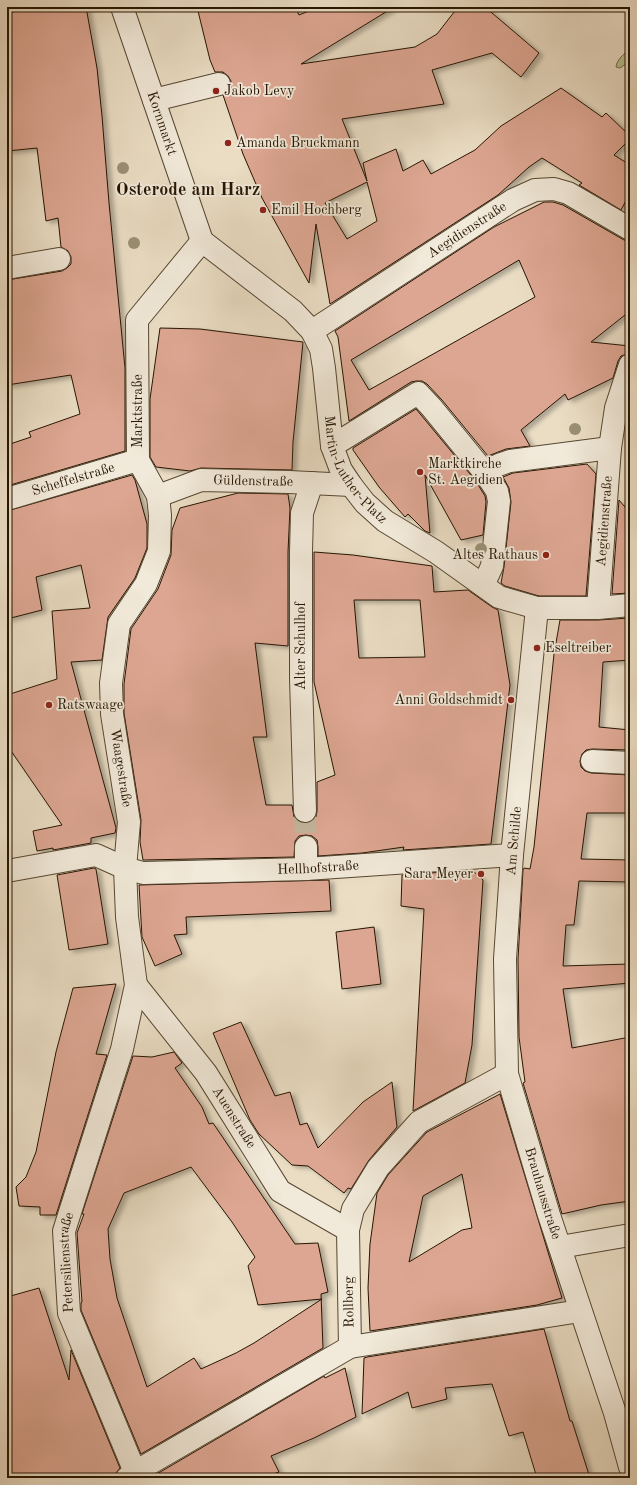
<svg xmlns="http://www.w3.org/2000/svg" width="637" height="1485" font-family="'Old Standard TT',serif">
  <defs>
    <filter id="shadow"><feDropShadow dx="4.5" dy="2.5" stdDeviation="2" flood-color="#0004"/></filter>
  </defs>
  <rect width="100%" height="100%" fill="#eaddc4"/>
  <filter id="stains"><feTurbulence type="fractalNoise" baseFrequency=".005" numOctaves="4"/><feColorMatrix values="0 0 0 0 .2 0 0 0 0 .09 0 0 0 0 .02 0 0 0 .5 -.17"/></filter>
  <radialGradient id="worn" r=".72"><stop offset=".6" stop-color="#630" stop-opacity="0"/><stop offset="1" stop-color="#630" stop-opacity=".3"/></radialGradient>
  <path fill="#b9c092" stroke="#706a4a" d="M630,49V61L620,68L616,67C617,59 624,54 630,49Z"/>
  <path fill="#dda692" stroke="#261501" fill-rule="evenodd" filter="url(#shadow)" d="M39,7H86L97,68L102,116L109,203L125,368V451L7,486V445L31,437L29,432L80,414L71,375L7,385V280L62,271L67,268L71,264V257L68,251L61,247L58,218L46,221L37,148L7,151V13Z
    M197,7H295L299,15L319,7H394L301,64L415,47L437,34L458,7H485L539,53L521,77L492,53L432,70L444,104L342,119L367,181L363,163L396,149L403,171L423,160L431,174L475,150L501,126L561,88L602,117L606,113L630,136V139L614,155L630,165V193L621,210L579,185L582,183L542,158L529,167L498,195L330,304L316,224L309,283L262,198L243,154L223,95L228,93L231,88V81L228,76L223,72H215L210,60ZM367,182L377,221L347,239L325,203Z
    M544,202H553L563,205L624,240L630,241V311L591,342L630,346V353L621,356L618,361L613,378L568,400L565,394L521,430L530,446L506,449L488,456L442,400L427,384L422,381H416L411,382L349,421L338,337L335,331L494,227ZM519,260L535,297L369,390L351,360Z
    M160,328L200,329L303,342L293,442L292,470L201,468L190,471L156,467L150,457V399Z
    M416,409L475,480L485,496L486,502L483,535L461,540L425,475L430,533L425,531L408,514L405,517L379,487L353,450V448Z
    M587,464L596,474L586,596H539L505,586L501,583L504,567L511,502L509,488L503,477L513,473Z
    M132,475L135,480L147,524V548L135,578L108,617L102,660L71,662L116,828L115,833L91,838V843L53,850V848L37,851L33,831L62,825L7,745V695L57,679L52,611L90,608L81,565L36,577L42,610L7,619V511Z
    M238,493L288,494L290,508L288,552V646L255,643L267,737H253L266,805H292L294,817L299,822L305,823L311,822L316,817L317,811V782L335,775L314,682V552L353,555L432,566L434,592L468,590L492,607L498,610L510,685L491,844L403,850L404,847L362,853L318,856V847L317,840L312,836L306,835L299,836L295,841L294,857L143,860L140,842L141,820L124,713V684L131,629L158,589L171,555L172,530L180,508ZM354,600H420L425,657L359,658Z
    M619,500L630,513V593L612,594Z
    M630,618V660L603,662L599,727L630,730V750L592,749L586,750L582,754L580,761L581,767L585,771L591,773L630,775V813H587L581,859L630,860V882L579,881L574,925H566L563,966L630,964V983L563,989L572,1048L630,1037V1201L601,1205L562,1214L523,1083L525,1082L519,1037L518,959L523,870L524,868L530,869L534,847L554,654L560,620H598Z
    M94,868L96,869L108,944L69,950L57,875Z
    M472,870L483,880L472,1045L465,1083L413,1111L424,909L401,906L402,875Z
    M329,880L331,911L186,917L187,934L174,935L182,954L155,966L142,937L139,885Z
    M374,927L381,984L342,989L336,932Z
    M116,984L96,1054L107,1055L56,1215H40V1207L19,1206L16,1187L26,1177L36,1152L56,1052L73,988Z
    M241,1022L275,1096L290,1092L300,1125L307,1123L318,1148L363,1102L392,1082L397,1127L369,1160L351,1189L348,1188L344,1193L308,1166L292,1165L259,1134L250,1120L213,1033Z
    M174,1052L182,1063L175,1068L202,1107L209,1124L213,1123L295,1244L318,1243L328,1292L321,1294L323,1348L141,1454L81,1310V1303L82,1302L77,1233L84,1214H82L133,1056L152,1057ZM191,1167L232,1222L255,1257L248,1266L258,1305L322,1299L254,1343L236,1353L201,1369L194,1358L147,1387L117,1298L110,1259L108,1229L124,1193Z
    M500,1094L562,1298L537,1305L370,1331L368,1288L370,1244L377,1193L388,1175L427,1132ZM462,1174L472,1228L462,1230L409,1262L423,1196Z
    M39,1288L69,1380L71,1350L120,1468L116,1473L115,1478H7V1297Z
    M544,1329L570,1421H572L590,1478H537L523,1432L509,1436L492,1384L445,1388L447,1399L412,1408L408,1392L362,1414L364,1358L367,1357Z
    M345,1368L356,1417L314,1438L271,1456L279,1472L262,1478H150L324,1376L325,1378Z"/>
  <g fill="none" stroke-linecap="round" stroke-linejoin="round">
    <path stroke="#c3b59d" stroke-width="22" stroke-dasharray="22 11" stroke-linecap="butt" d="M305,811L306,847"/>
    <g stroke="#574732" stroke-width="24">
      <g id="minor">
        <path id="s1" d="M122,7L202,241L293,311L312,331L321,349L324,368L332,446L341,470L351,485L365,503L385,521L436,552L499,597L537,608H598L630,605"/>
        <path d="M154,100L219,84"/>
        <path d="M7,268L59,259"/>
        <path id="s2" d="M312,331L513,200L535,190L554,189L568,193L630,229"/>
        <path d="M332,446L418,393L432,408L485,473C492,467 500,464 510,461L610,448"/>
        <path id="s3" d="M158,496L201,480L289,482L351,485"/>
        <path id="s4" d="M7,499L138,460"/>
        <path d="M481,584L487,577L492,566L499,501L497,491L485,473"/>
        <path id="s5" d="M537,608L512,855L505,959L507,1074L549,1215L615,1413L630,1467"/>
        <path id="s6" d="M598,608L610,448L616,408L630,365"/>
        <path d="M592,761L630,763"/>
        <path d="M305,811L301,679V552L302,513L312,483"/>
        <path d="M306,869V847"/>
        <path id="s7" d="M7,871L96,855L125,868L143,873L306,869L512,855"/>
        <path id="s8" d="M136,985L206,1073L280,1191L348,1230"/>
        <path d="M560,1247L630,1235"/>
        <path d="M350,1347L580,1311"/>
        <path id="s9" d="M135,1472L69,1313L64,1231L122,1049L136,985L127,917L125,868L129,822L112,714L111,683L119,624L146,584L159,551L160,515L158,496L138,460L137,320L202,241"/>
        <path d="M127,1478L135,1472L350,1347L348,1230L353,1209L378,1168L419,1122L507,1074"/>
      </g>
    </g>
    <use href="#minor" stroke="#f1e9d9" stroke-width="22"/>
  </g>
  <g fill="#9a9075">
    <circle cx="123" cy="168" r="6"/>
    <circle cx="134" cy="243" r="6"/>
    <circle cx="575" cy="429" r="6"/>
    <circle cx="481" cy="549" r="6"/>
  </g>
  <g fill="#8f2418" stroke="#f1e9d9" stroke-width="1.5">
    <circle cx="216" cy="91" r="4"/>
    <circle cx="228" cy="143" r="4"/>
    <circle cx="263" cy="210" r="4"/>
    <circle cx="420" cy="472" r="4"/>
    <circle cx="546" cy="555" r="4"/>
    <circle cx="537" cy="648" r="4"/>
    <circle cx="511" cy="700" r="4"/>
    <circle cx="49" cy="705" r="4"/>
    <circle cx="481" cy="874" r="4"/>
  </g>
  <g text-anchor="middle" dominant-baseline="central" stroke-width="3.5" stroke-linejoin="round" paint-order="stroke">
    <g font-size="14" fill="#261501" stroke="#f1e9d9" text-anchor="start">
      <text x="224" y="91">Jakob Levy</text>
      <text x="236" y="143">Amanda Bruckmann</text>
      <text x="271" y="210">Emil Hochberg</text>
      <text x="428" y="464">Marktkirche<tspan x="428" dy="16">St. Aegidien</tspan></text>
      <text x="538" y="555" text-anchor="end">Altes Rathaus</text>
      <text x="545" y="648">Eseltreiber</text>
      <text x="503" y="700" text-anchor="end">Anni Goldschmidt</text>
      <text x="57" y="705">Ratswaage</text>
      <text x="473" y="874" text-anchor="end">Sara Meyer</text>
    </g>
    <g font-size="14" fill="#261501" stroke="#f1e9d9">
      <text stroke="none"><textPath href="#s1" startOffset="123">Kornmarkt</textPath></text>
      <text stroke="none"><textPath href="#s2" startOffset="185">Aegidienstraße</textPath></text>
      <text transform="translate(138 411) rotate(-90)">Marktstraße</text>
      <text stroke="none"><textPath href="#s1" startOffset="539">Martin-Luther-Platz</textPath></text>
      <text stroke="none"><textPath href="#s4" startOffset="69">Scheffelstraße</textPath></text>
      <text stroke="none"><textPath href="#s3" startOffset="98">Güldenstraße</textPath></text>
      <text stroke="none"><textPath href="#s6" startOffset="87">Aegidienstraße</textPath></text>
      <text transform="translate(301 646) rotate(-90)">Alter Schulhof</text>
      <text transform="translate(121 768) rotate(81)">Waagestraße</text>
      <text transform="translate(514 841) rotate(-85)">Am Schilde</text>
      <text stroke="none"><textPath href="#s7" startOffset="316">Hellhofstraße</textPath></text>
      <text stroke="none"><textPath href="#s8" startOffset="165">Auenstraße</textPath></text>
      <text stroke="none"><textPath href="#s5" startOffset="592">Brauhausstraße</textPath></text>
      <text stroke="none"><textPath href="#s9" startOffset="223">Petersilienstraße</textPath></text>
      <text transform="translate(349 1302) rotate(-91)">Rollberg</text>
    </g>
    <g font-size="18" font-weight="bold" fill="#261501" stroke="#f1e9d9">
      <text x="188" y="190">Osterode am Harz</text>
    </g>
  </g>
  <rect width="637" height="1485" fill="none" stroke="#eaddc4" stroke-width="24"/>
  <rect x="8" y="8" width="621" height="1469" fill="none" stroke="#261501" stroke-width="2"/>
  <rect x="12" y="12" width="613" height="1461" fill="none" stroke="#261501"/>
  <rect width="100%" height="100%" filter="url(#stains)"/>
  <rect width="100%" height="100%" fill="url(#worn)"/>
</svg>
